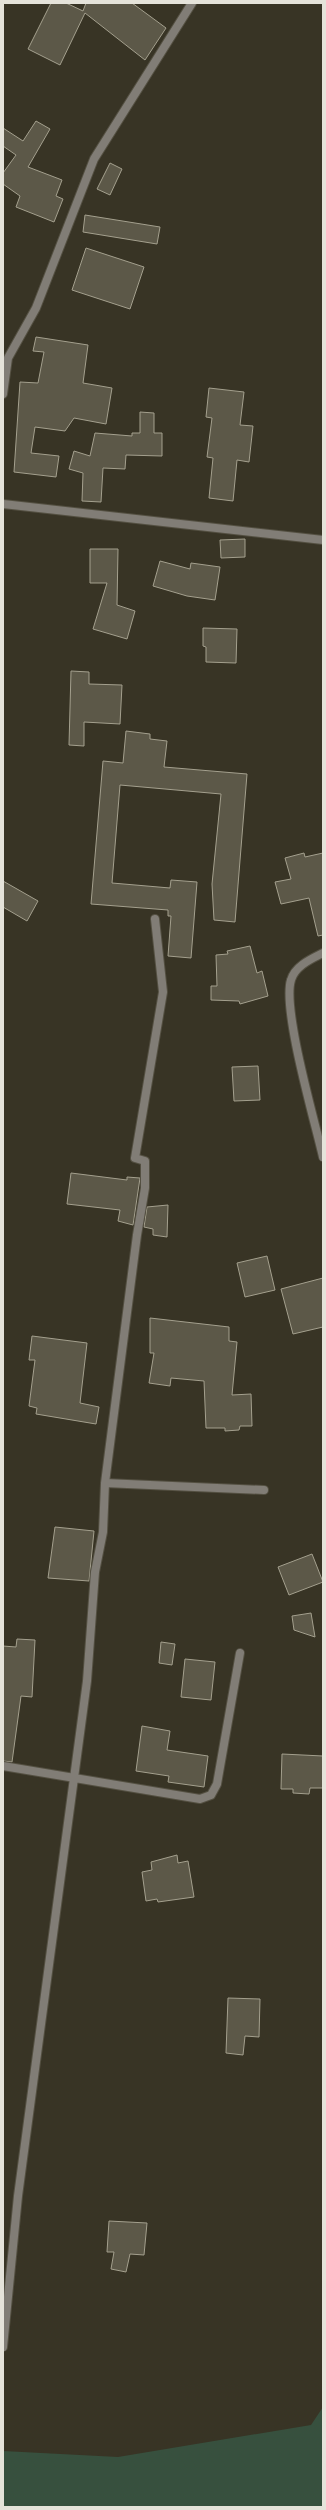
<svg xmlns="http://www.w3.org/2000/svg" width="326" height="2510" font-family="'Playfair Display',serif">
  <rect width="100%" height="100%" fill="#383425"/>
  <path fill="#37503e" d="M323,2407V2507H3V2451L118,2457L311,2425Z"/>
  <path fill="#5c5848" stroke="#a4a08e" d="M51,3H66L83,11L86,3H132L166,28L145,60L85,13L60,65L28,49Z
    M36,121L50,129L28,167L62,180L56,196L63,199L54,222L16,207L20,196L3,184V173L16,155L3,146V128L23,141Z
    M110,163L122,169L110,195L97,189Z
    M85,215L160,227L157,244L83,232Z
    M86,248L144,267L130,309L72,290Z
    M36,337L88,345L83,383L112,388L106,424L74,418L65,431L35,427L31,453L59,456L56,477L14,472L20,382L38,383L44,352L33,351Z
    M209,388L244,392L240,425L253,426L249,462L237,460L233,501L209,498L213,458L207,457L212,418L206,417Z
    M140,412L154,413V433H162V456L126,455L125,469L103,468L101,502L82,501L83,473L69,469L74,451L90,456L95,433L132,436V433H140Z
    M245,539V557L221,558L220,540Z
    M90,549H118L117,605L135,611L127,639L93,629L107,583H90Z
    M160,561L190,569L191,563L220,567L215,600L187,596L153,586Z
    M203,628L237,629L236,663L206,662V647L203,646Z
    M71,671L89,672V684L122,685L120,724L84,722V746L69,745Z
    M126,731L150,734V739L167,741L164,767L247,774L235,922L214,920L212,884L221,794L120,785L112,883L170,888L171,880L197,882L191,958L168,956L171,916H168V910L91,904L103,761L123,763Z
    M304,853L305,857L323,853V935L318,936L309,898L281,904L275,882L291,879L285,858Z
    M3,881L38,901L27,921L3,907Z
    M250,946L257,973L262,971L268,996L240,1004L239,1001L211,1000V986H217L216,955L228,954L227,951Z
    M258,1066L260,1100L234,1101L232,1067Z
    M71,1173L127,1180V1177L140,1178L133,1225L118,1221L120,1210L67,1204Z
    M168,1205L167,1237L153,1235V1229L144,1227L147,1207Z
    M267,1256L275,1290L245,1297L237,1263Z
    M323,1278V1327L293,1334L281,1289Z
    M150,1318L229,1327V1341L237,1342L232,1395L251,1394L252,1426H240L239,1430L225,1431V1428H206L204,1381L171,1378L170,1386L149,1383L154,1353H150Z
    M32,1336L87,1343L80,1403L99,1407L96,1424L36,1414L37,1408L29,1406L35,1360H29Z
    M55,1527L94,1531L89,1581L48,1578Z
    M312,1554L323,1582L289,1595L278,1567Z
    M311,1613L315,1637L294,1630L292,1616Z
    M17,1639L35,1640L32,1697L21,1696L12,1762L3,1761V1646L16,1647Z
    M161,1642L175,1644L172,1665L159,1663Z
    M185,1659L215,1662L211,1700L181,1697Z
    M142,1726L170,1731L167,1750L208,1756L204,1787L168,1782L169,1776L136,1771Z
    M282,1754L323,1756V1788H310L309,1794L293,1793V1789H281Z
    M177,1855L178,1863L188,1861L194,1897L158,1902L157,1899L146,1901L142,1872L152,1870L151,1862Z
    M228,1998L260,1999L259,2037L245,2036L243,2055L226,2053Z
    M109,2221L147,2223L144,2255L130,2254L126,2272L111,2269L114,2252H107Z"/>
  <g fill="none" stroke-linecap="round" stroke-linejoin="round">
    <g stroke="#545042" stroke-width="10">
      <path id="minor" d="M3,394L8,358L36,308L94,159L192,3
        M323,953C311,959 295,966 291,980C282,1009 315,1122 323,1157
        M105,1483L264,1490
        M3,1766L200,1799L211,1795L217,1784L240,1653
        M3,2347L18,2196L87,1681L95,1572L103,1532L105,1483L137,1235L145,1188V1161L135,1158L163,992L155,919"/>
    </g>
    <g stroke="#545042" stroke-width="10">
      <path id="tertiary" d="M3,504L323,540"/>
    </g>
    <use href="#minor" stroke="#817d76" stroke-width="8"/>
    <use href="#tertiary" stroke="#817d76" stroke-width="8"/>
  </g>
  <rect width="326" height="2510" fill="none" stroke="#e5e3da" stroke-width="8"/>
</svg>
